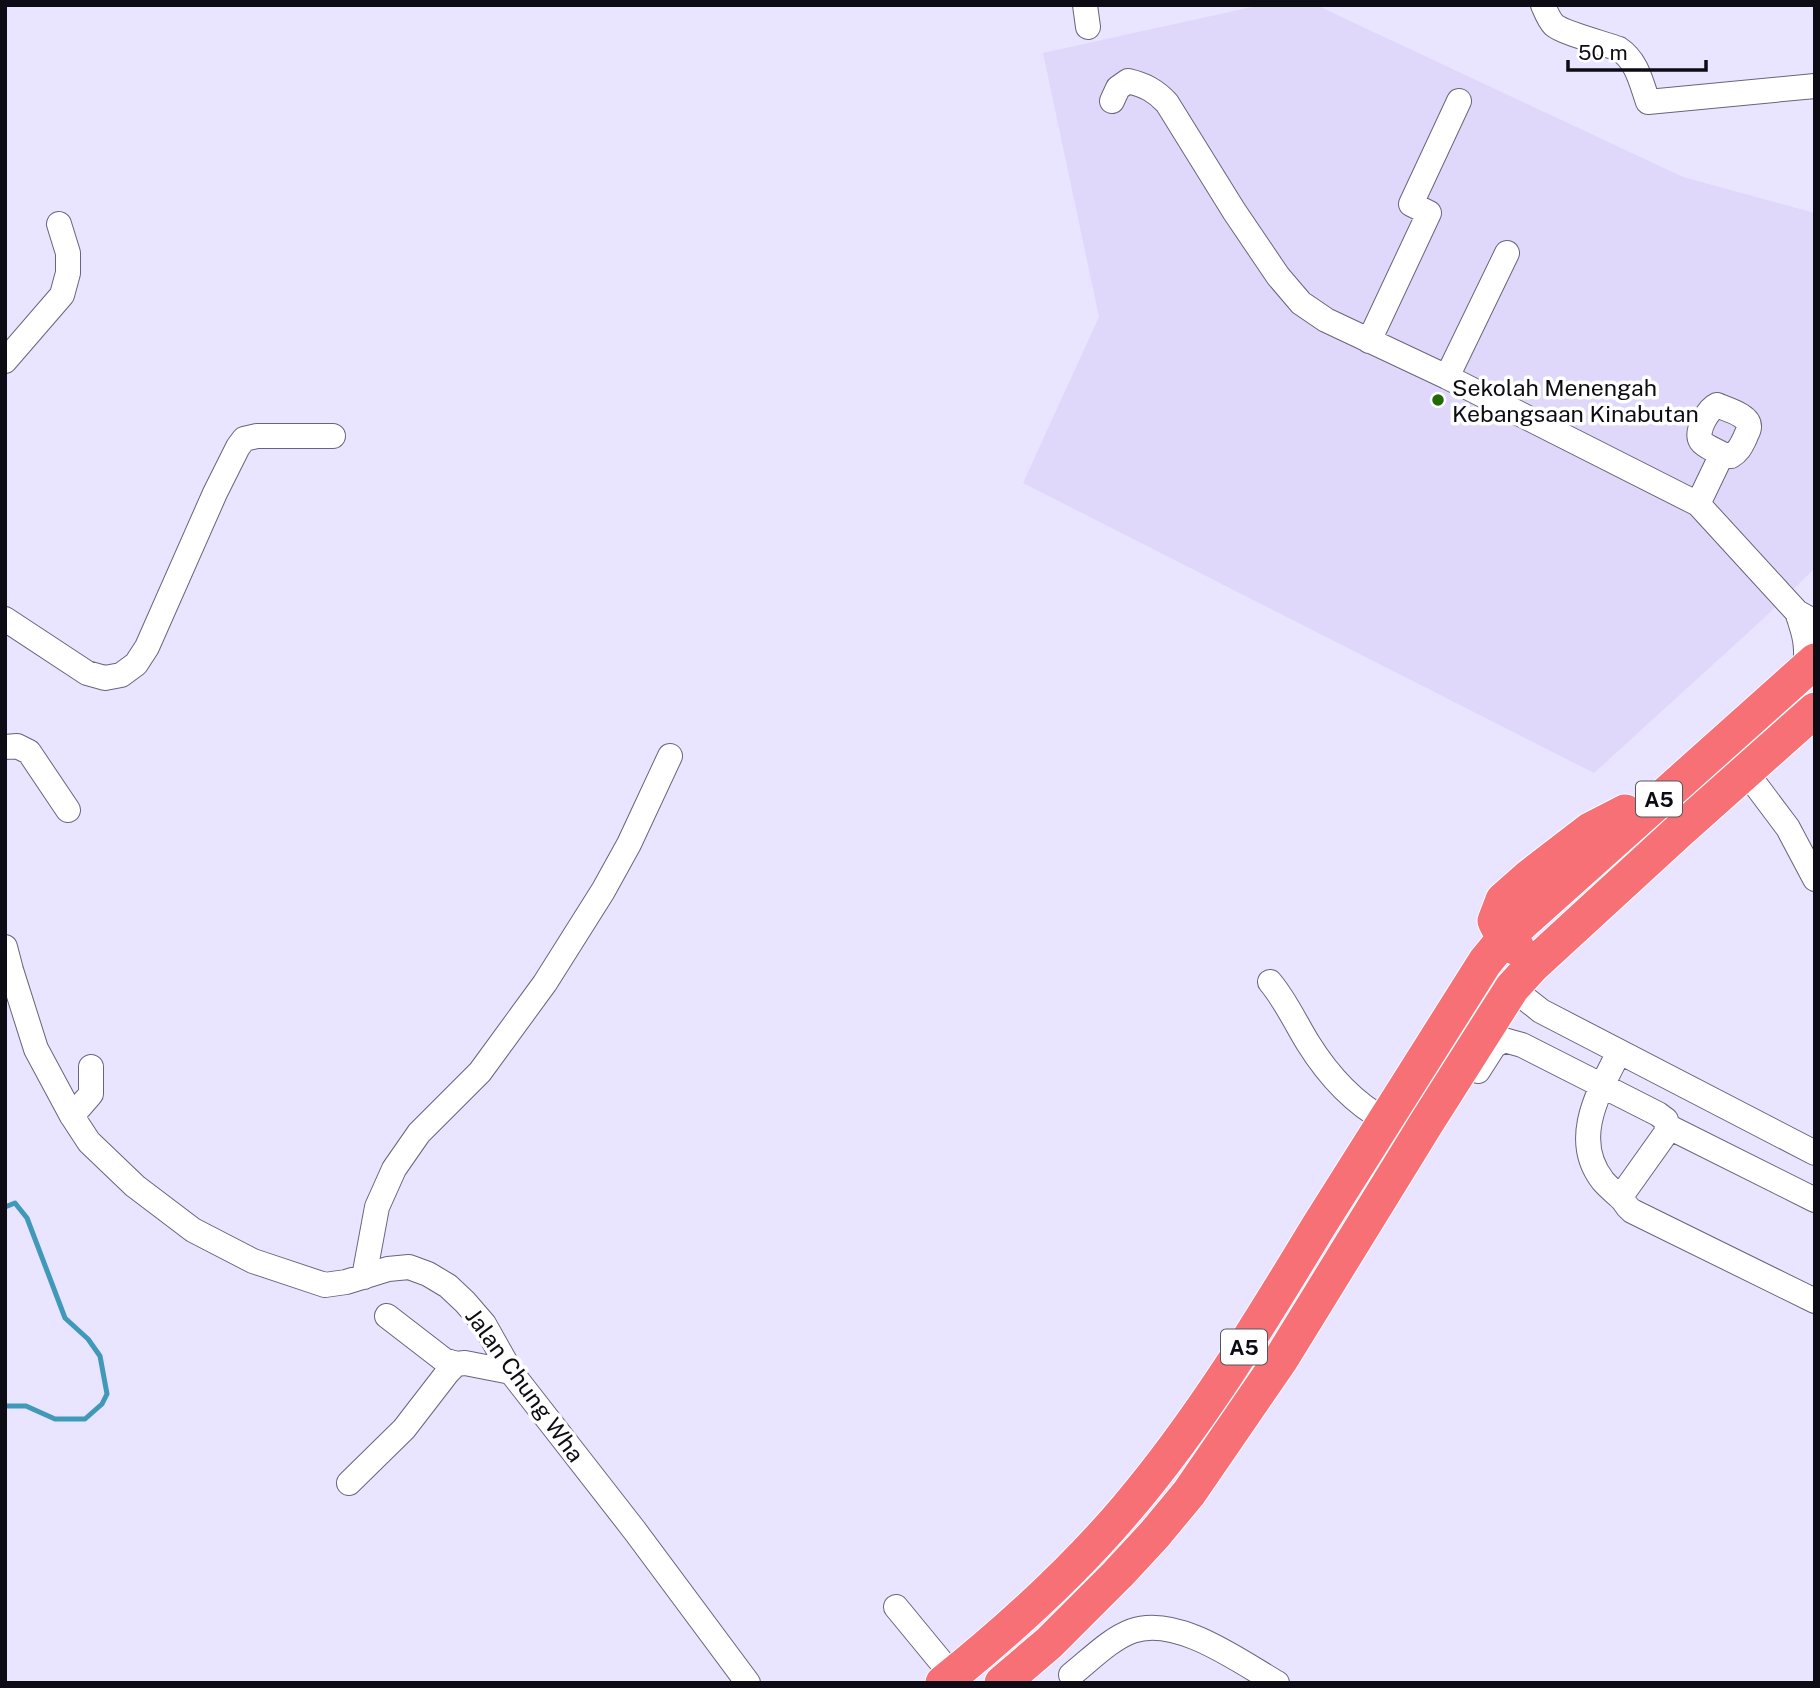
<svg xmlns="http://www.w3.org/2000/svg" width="1820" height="1688" font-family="'Public Sans',sans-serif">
  <rect width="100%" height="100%" fill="#e9e4ff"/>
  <path fill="#e0d8fb" d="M1261,5H1316L1683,177L1815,213V568L1764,618L1594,773L1023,483L1099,317L1043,53Z"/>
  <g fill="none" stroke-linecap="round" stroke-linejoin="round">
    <path stroke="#4099b8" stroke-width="5" d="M5,1207L15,1203L27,1218L65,1318L88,1339L100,1356L107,1394L102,1404L85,1419H55L26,1406H5"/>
    <g stroke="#69647b" stroke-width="26">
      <path id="minor" d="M1085,5L1088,27
        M1543,5C1546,12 1549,20 1554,25C1563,33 1606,44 1619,49C1637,61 1641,82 1648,102L1815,86
        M1112,101L1118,88L1128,81C1145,85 1156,91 1167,103L1234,211L1278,276L1301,303L1326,320L1447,377L1698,504L1797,612L1815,622
        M1369,341L1429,213L1411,204L1459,101
        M5,361L62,295L68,273V253L59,224
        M1447,377L1507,253
        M1698,504L1722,454C1716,450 1705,447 1701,441C1695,432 1708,409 1717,405C1725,409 1750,415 1749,427C1749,431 1746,434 1745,438C1741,446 1739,451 1731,456L1722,454
        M1797,612C1805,635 1808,646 1805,670
        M5,619L87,673L105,678L121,675L136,664L147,647L215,493L238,447L244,439L257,436H333
        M5,747L17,746L29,752L68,810
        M1746,772L1788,828L1815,879
        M5,947L11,970L36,1049L72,1116L89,1142L135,1186L193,1230L253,1261L325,1285L346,1282L388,1269L409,1267L428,1274L448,1286L465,1302L484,1324L511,1372L635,1531L748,1683
        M1270,982C1286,1001 1295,1022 1308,1043C1328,1075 1352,1102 1385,1120
        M1512,988L1541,1011L1815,1153
        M1619,1052C1599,1092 1570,1139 1603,1181C1609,1188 1617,1194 1623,1200
        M1478,1071L1494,1046L1504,1040L1522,1045L1658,1114L1666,1120L1667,1126L1666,1133L1624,1192C1621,1200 1626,1206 1632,1211L1815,1301
        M72,1116L91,1094V1067
        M1667,1126L1815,1200
        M364,1277L377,1207L394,1169L419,1133L480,1072L545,983L603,891L629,844L670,756
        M387,1316L444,1360L456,1364
        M349,1483L404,1429L448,1372L456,1364L465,1363L511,1372
        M896,1607L952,1675
        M1071,1675C1089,1661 1110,1639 1132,1631C1177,1615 1239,1661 1277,1683"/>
    </g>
    <g stroke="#fff" stroke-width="37">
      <path id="highway" d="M1517,948C1504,943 1501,932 1495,921L1503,900L1529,877L1590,830L1625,812
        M943,1683C1009,1630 1072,1573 1127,1508C1200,1422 1260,1323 1318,1227C1373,1139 1429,1051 1485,962L1504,939L1815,661
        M1002,1683L1049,1643L1118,1574L1155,1534L1189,1493L1281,1359L1427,1122L1512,988L1533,965L1679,831L1815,710"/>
    </g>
    <use href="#minor" stroke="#fff" stroke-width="24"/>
    <use href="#highway" stroke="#f67076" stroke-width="35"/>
  </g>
  <circle fill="#226901" stroke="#fff" stroke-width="2.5" cx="1438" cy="400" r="7"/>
  <g text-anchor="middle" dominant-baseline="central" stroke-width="7" stroke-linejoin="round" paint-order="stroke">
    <g fill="#fff" stroke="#56545a" stroke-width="2">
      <rect x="1636" y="781.5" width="46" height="35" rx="5"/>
      <rect x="1221" y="1329.5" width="46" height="35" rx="5"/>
    </g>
    <g font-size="21" font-weight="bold" fill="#0d0b14">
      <text x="1659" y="799">A5</text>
      <text x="1244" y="1347">A5</text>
    </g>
    <g font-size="23" fill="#0d0b14" stroke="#fff" text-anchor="start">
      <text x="1452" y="387">Sekolah Menengah<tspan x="1452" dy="26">Kebangsaan Kinabutan</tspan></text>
    </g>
    <g font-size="23" fill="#0d0b14" stroke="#fff">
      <text transform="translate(525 1385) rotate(54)">Jalan Chung Wha</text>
    </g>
  </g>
  <rect width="1820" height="1688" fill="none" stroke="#0d0b14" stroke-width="14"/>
  <path d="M1568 60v10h138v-10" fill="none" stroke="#0d0b14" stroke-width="3.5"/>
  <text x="1578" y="60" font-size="21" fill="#0d0b14" stroke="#ffffff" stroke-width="5" paint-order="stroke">50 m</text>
</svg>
